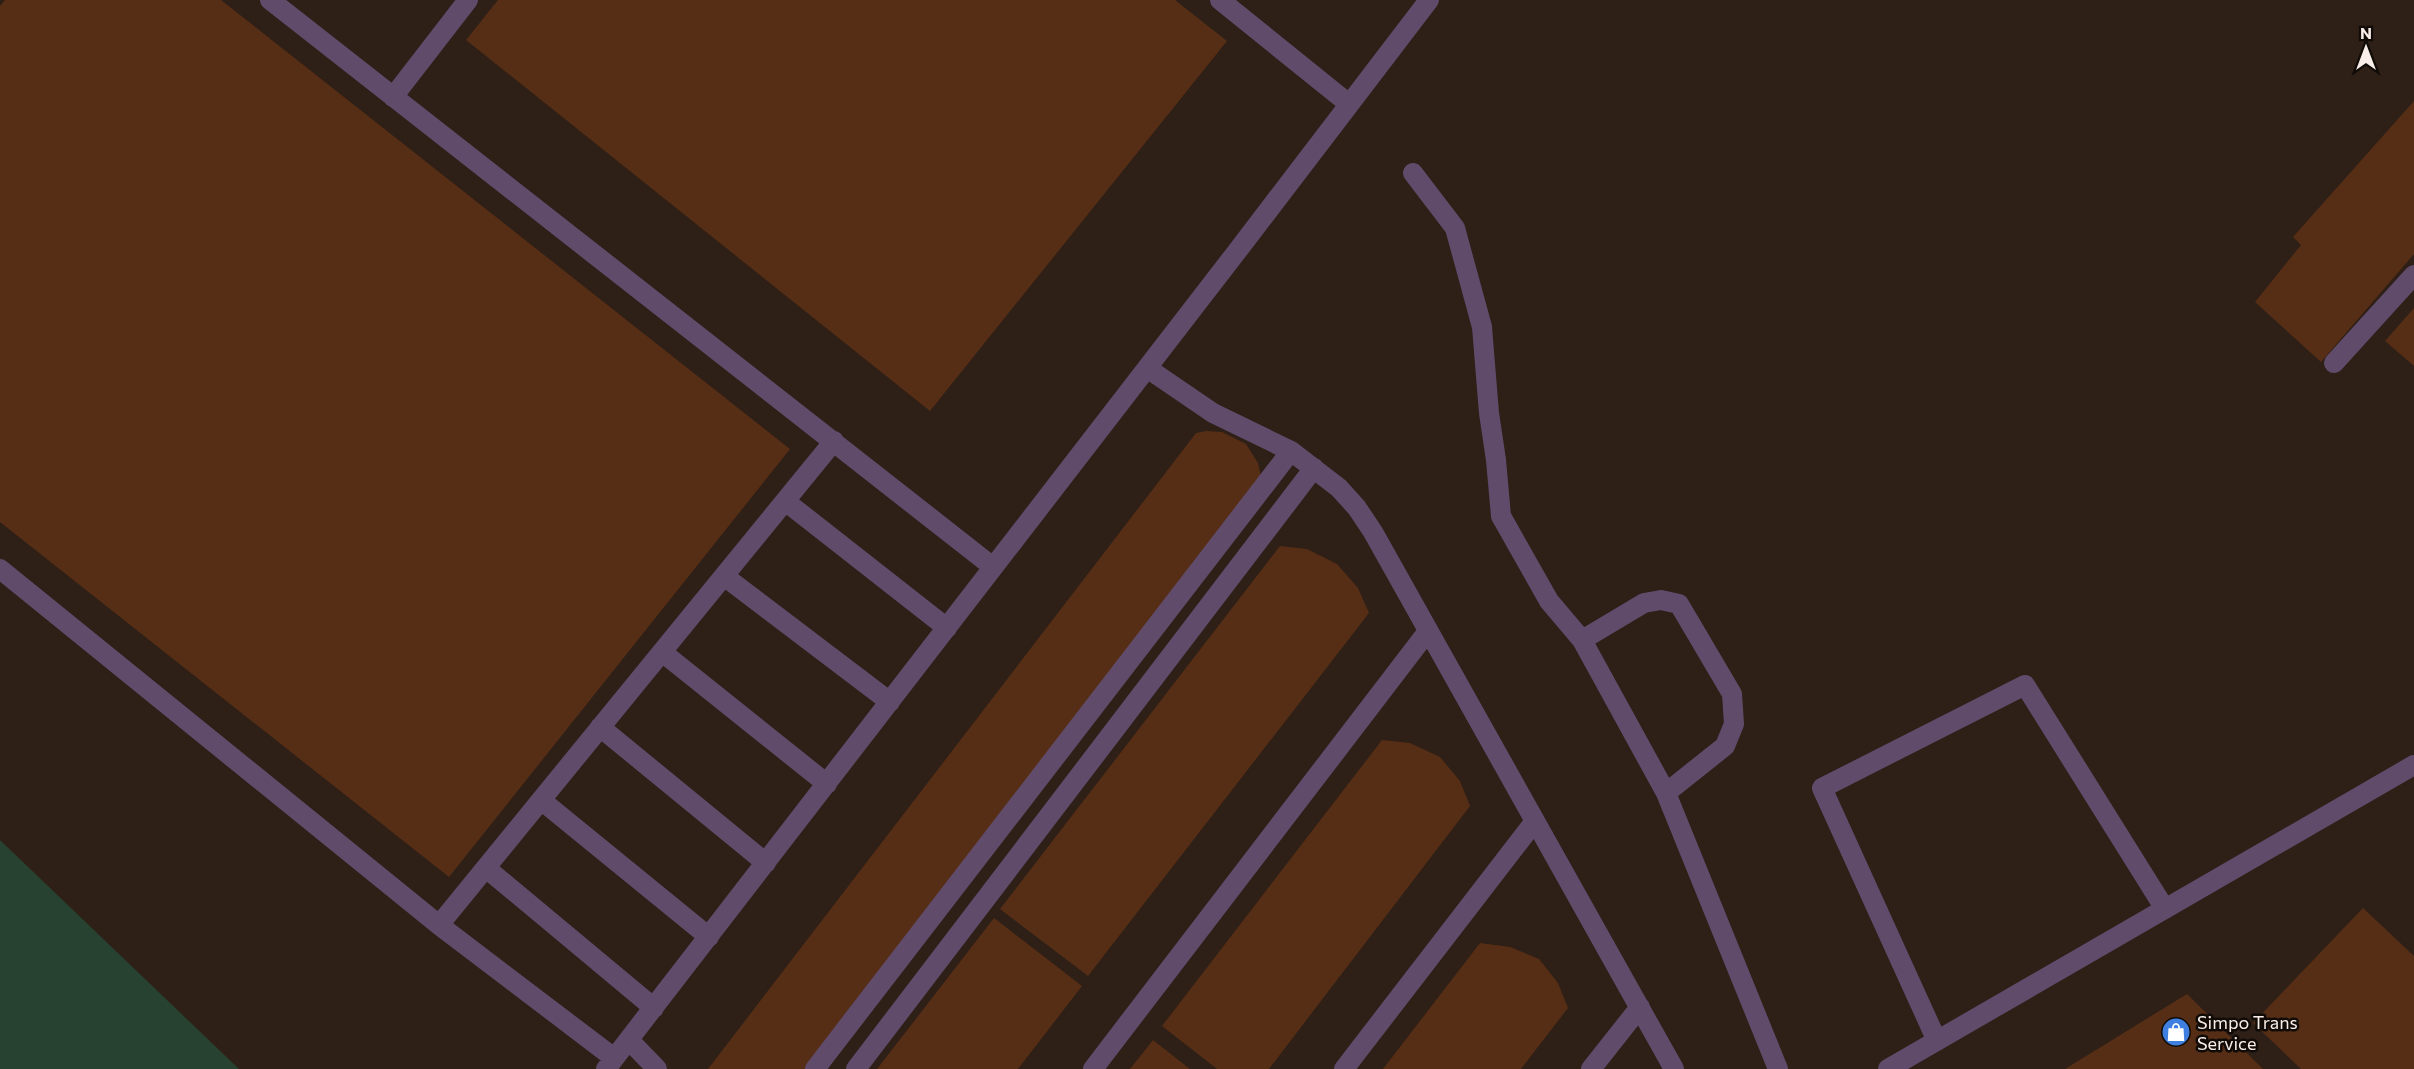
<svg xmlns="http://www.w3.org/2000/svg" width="2414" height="1069" font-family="Commissioner,sans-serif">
  <rect width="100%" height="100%" fill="#2e1f17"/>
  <path fill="#274230" d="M0,840L239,1069H0Z"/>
  <path fill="#562e15" d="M5,0H221L790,449L449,877L0,522V6Z
    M498,0H1175L1227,41L930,411L466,40Z
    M2414,101V254L2321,362L2255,302L2301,245L2293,237Z
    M2414,308V366L2385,341Z
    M1206,431L1222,432L1246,444L1258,463L1262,481L810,1069H708L1196,433Z
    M1280,546L1307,549L1337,564L1358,588L1369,613L1088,976L1000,909Z
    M1382,740L1410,743L1440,757L1460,781L1470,806L1269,1069H1217L1162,1026Z
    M2363,908L2414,956V1069H2301L2253,1023Z
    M994,918L1082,986L1018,1069H877Z
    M1480,943L1510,947L1539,959L1558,983L1568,1008L1521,1069H1383Z
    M2187,994L2263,1069H2065Z
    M1153,1040L1190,1069H1130Z"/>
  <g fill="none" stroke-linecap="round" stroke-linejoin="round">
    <path stroke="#604b6b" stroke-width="20" d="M270,0L993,567
      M1220,0L1349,104
      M393,97L468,0
      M1413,173L1455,228L1482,327L1489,413L1496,460L1501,516L1549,601L1582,640L1666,793L1778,1069
      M2334,363L2414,275
      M1147,368L1213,413L1291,451L1339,488L1357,508L1373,532L1674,1069
      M785,501L947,628
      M0,569L439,925L614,1058
      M724,576L890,702
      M1582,640L1644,603L1661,600L1679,604L1732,694L1734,724L1725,746L1666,793
      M662,652L827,784
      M600,727L766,863
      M541,800L709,937
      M486,868L654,1008
      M439,925L834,441
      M629,1040L657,1069
      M1937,1041L1822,788L2025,685L2165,909
      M606,1069L1235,254L1429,0
      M815,1069L1291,451
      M856,1069L1314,468
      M1093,1069L1428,631
      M1344,1069L1535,821
      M1591,1069L1640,1007
      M1888,1069L2414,765"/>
  </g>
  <defs>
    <g id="shop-disc" transform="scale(1.5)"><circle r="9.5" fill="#3f7fe0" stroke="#110b07"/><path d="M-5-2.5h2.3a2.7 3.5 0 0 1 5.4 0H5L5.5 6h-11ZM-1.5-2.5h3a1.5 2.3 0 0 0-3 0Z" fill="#fff"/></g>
  </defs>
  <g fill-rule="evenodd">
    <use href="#shop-disc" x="2176" y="1032"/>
  </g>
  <g text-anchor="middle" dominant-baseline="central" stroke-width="5" stroke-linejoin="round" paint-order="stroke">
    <g font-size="18" fill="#f8ede8" stroke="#110b07" text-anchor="start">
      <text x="2197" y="1022">Simpo Trans<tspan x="2197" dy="21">Service</tspan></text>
    </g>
  </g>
  <g transform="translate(2366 48)" stroke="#110b07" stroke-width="4.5" paint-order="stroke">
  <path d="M0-4.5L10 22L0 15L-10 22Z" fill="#f8ede8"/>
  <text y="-9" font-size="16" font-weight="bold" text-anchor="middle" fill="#f8ede8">N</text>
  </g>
</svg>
